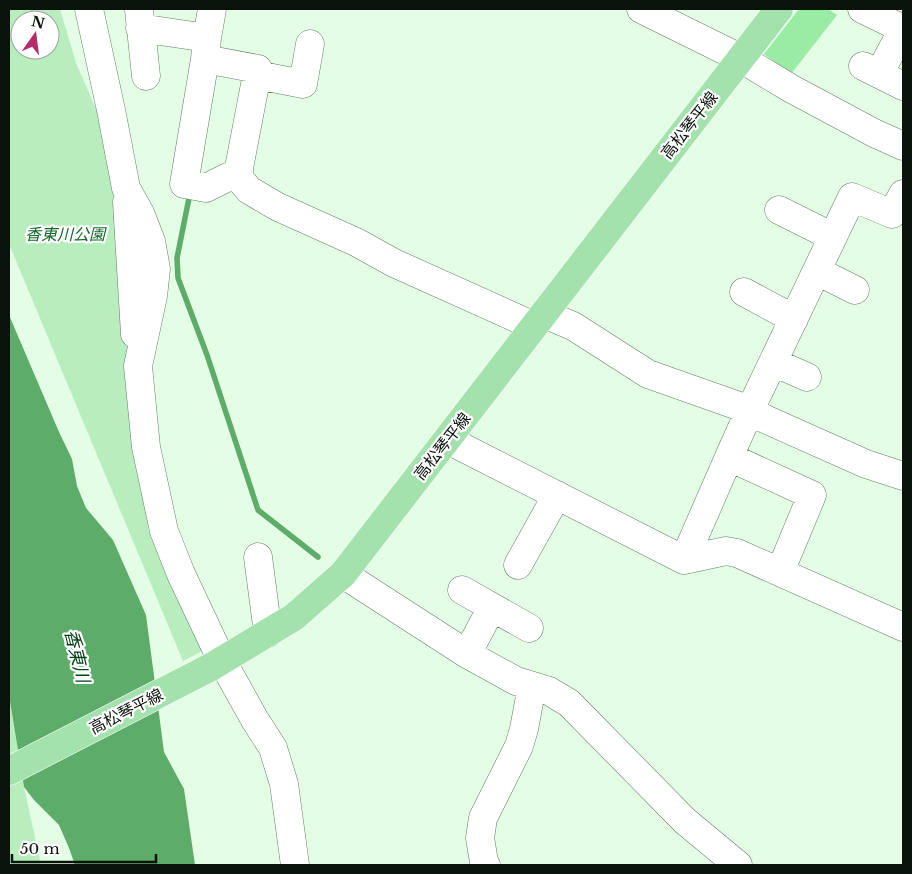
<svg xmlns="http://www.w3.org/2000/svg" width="912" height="874" font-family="'Libre Baskerville','Noto Sans JP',serif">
  <rect width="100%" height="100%" fill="#e3fee5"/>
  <path fill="#b8eebd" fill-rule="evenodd" d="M9,9H60L76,63L106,132L112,169L123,255L129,366L135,445L149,532L206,649L183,661L9,244ZM20,20H50V50H20Z
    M9,695L24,787L41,865H9Z"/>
  <path fill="#5dac69" d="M9,315L59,432L72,459L77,486L86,508L113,540L146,615L164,752L184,789L195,865H75L69,848L59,825L34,800L24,787L9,695V630L10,629L9,622Z"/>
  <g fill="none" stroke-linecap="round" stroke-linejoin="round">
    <path stroke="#5dac69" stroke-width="5.5" d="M190,193L177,258L178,278L207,355L258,510L318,557"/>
  </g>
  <path fill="#9aeba4" d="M799,9H828L837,15L791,74L764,54Z"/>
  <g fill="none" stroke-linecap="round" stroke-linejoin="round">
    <g stroke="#647c66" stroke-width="29">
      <path id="minor" d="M89,9L111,110L126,188L140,213L151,241L156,269L153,296L138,366L146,447L164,531L181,574L222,661L255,720L273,748L284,784L295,865
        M641,9L740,58L790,88L874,133L903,146
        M862,9L903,29
        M139,10L146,76
        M140,28L207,38L205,59L258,69L239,168V178L249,190L278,207L356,242L394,263L534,326
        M207,38L212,9
        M205,59L184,184L206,188L228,177L239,178
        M863,66L903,86
        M879,74L903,29
        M257,75L303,84L310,44
        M127,202L135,334
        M779,210L833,237
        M817,271L855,290
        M744,292L794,319
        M544,314L573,326L648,374L750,410L765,419L866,464L903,476
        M773,362L807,377
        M448,440L684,560L726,551L737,553L903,627
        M729,457L750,410L852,197L892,214L903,194
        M258,557L268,633
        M684,560L729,457L812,495L780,572
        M518,565L557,495
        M343,574L467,654L516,681L549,691L569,703L685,821L738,865
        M462,590L529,628
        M467,654L492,607
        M486,865L484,862L480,838L483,818L519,746L524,729L532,686"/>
    </g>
    <g stroke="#fff" stroke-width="29">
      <path id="major" d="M9,771L211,667L294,617L343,574L779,9"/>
    </g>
    <use href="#minor" stroke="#fff" stroke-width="28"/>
    <use href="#major" stroke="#a4e2ad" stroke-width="28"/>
  </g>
  <g text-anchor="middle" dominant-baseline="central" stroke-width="4.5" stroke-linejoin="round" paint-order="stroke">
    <g font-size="16" fill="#0a130b" stroke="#fff">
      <text transform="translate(689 125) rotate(-52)">高松琴平線</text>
      <text transform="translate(442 446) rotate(-52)">高松琴平線</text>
      <text transform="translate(126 711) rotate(-27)">高松琴平線</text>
    </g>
    <g font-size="16" font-style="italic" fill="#13682a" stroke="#fff">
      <text x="65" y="234">香東川公園</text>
    </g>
    <g font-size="18" font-style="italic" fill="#034015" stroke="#fff">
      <text transform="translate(77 656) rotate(76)">香東川</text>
    </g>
  </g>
  <rect width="912" height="874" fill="none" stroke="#0a130b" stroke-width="20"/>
  <g transform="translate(35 35) rotate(14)"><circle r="24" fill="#ffffff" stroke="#9da19d"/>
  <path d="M0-4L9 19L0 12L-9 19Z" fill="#b42b6b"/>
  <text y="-8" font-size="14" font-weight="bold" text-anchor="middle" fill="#0a130b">N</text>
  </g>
  <path d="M12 854v8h144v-8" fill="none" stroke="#0a130b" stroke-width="2.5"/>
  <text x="20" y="854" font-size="15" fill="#0a130b" stroke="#ffffff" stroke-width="4" paint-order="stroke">50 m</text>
</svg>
